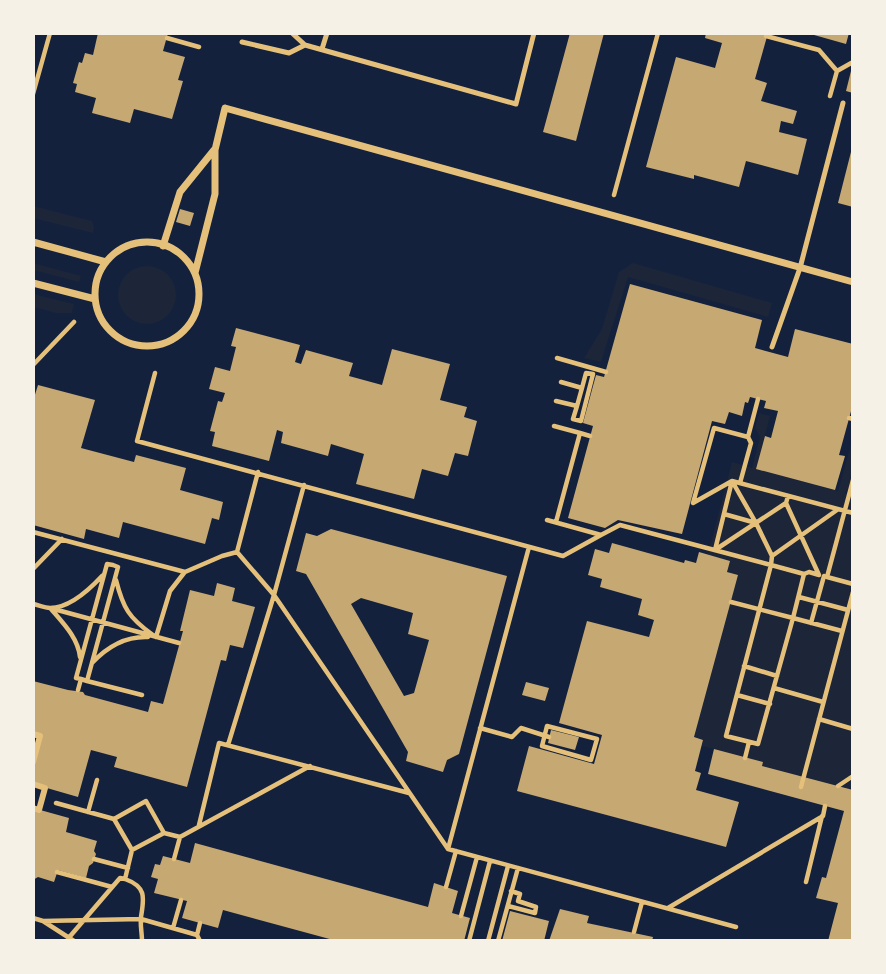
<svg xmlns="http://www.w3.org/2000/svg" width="886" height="974" font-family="'DM Sans',sans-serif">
  <rect width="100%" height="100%" fill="#14213d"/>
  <path fill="#1d2539" d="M33,206L92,221L94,227L93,233L33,218Z
    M33,263L81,276L79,282L33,270Z
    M633,263L772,303L768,317L628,277L601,362L584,358L602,329L619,272Z
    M118 295a29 29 0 1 1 58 0a29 29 0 1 1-58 0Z
    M33,294L74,304L72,313H56L33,307Z
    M759,413L770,416L756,469L838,491L853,438C853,455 857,479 845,493L853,495V790L762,766L763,762L702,746L703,740L694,737L738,575L727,572L729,560L708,555L732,462L752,468L760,437L755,428Z"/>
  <path fill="#c6a872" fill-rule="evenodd" d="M98,33H168L163,51L185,57L178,80L183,81L172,119L134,109L130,123L92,113L96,98L75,92L77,84L73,83L79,62L82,63L85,53L93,55Z
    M570,33H604L576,141L543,132Z
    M706,33H768L755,79L767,83L761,101L797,111L793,124L781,121L779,132L807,139L798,175L746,161L739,187L694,175V179L646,167L676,57L715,68L722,43L705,38Z
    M807,33H849L846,44Z
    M851,71L853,72V93L846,91Z
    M852,148H853V207L838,203Z
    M180,209L194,213L190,226L176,222Z
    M630,284L762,320L755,348L788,357L795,329L853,344V404L839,455L845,456L835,490L756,469L765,436L771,438L778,411L764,408L766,401L750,397L748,403L745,402L742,416L729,412L725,424L712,421L682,534L618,520L605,528L568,518L593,426L583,423L596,375L604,377Z
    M236,328L300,345L295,362L301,364L306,350L353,363L349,376L382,385L392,349L450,364L440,400L467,407L464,417L477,421L468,456L455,453L448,476L422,469L414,499L356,484L364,454L331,444L328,456L281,443L283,432L277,430L269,461L212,446L215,432L210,431L218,401L222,402L225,393L209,389L215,367L230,371L236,347L231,346Z
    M38,385L95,400L81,448L134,462L136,455L186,468L180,490L223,502L219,520L212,518L205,544L123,522L119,538L86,529L84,539L33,525V401Z
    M331,529L507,576L459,754L447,760L443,772L406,761L408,752L306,574L296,571L306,533L317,536ZM361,598L413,613L408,634L429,640L414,693L404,696L351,604Z
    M612,543L684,563L685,560L696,563L699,552L730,561L727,572L738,575L694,737L703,740L695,771L701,773L696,790L739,802L726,847L517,791L529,746L594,764L602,735L559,723L587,621L649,637L654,620L638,615L642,599L600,587L602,579L588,575L595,549L609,553Z
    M217,583L235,588L232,601L255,607L243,648L230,645L226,661L221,660L187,787L114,767L117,757L91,750L78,797L33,784V762L40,736L33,734V681L68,690L83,692L85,695L148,712L151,701L163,704L183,631H180L190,590L214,596Z
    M526,682L549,688L545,701L522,695Z
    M551,730L579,737L575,750L548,743Z
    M714,749L763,762L762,766L853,790V941H828L838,903L816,898L822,877L826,878L844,811L708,774Z
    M33,808L69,818L66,832L97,841L94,851L96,854L93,863L89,866L86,878L58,870L54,882L38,877L33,880Z
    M195,843L428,907L434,883L458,891L452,913L470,918L464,941H337L223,910L218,928L182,918L187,901L154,893L158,879L151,877L155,864L160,865L163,856L190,863Z
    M560,909L589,916L587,923L653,937L652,941H549Z
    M510,911L549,921L544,941H502Z"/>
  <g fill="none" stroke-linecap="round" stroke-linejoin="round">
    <path stroke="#e5c07b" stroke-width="4.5" d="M766,36L819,50L837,71
      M167,38L199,47
      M33,94L50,33
      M830,96L837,71L853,62
      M614,195L658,33
      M557,358L606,372
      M33,365L74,322
      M155,373L137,441L563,556L601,535
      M556,401L577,406L582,388L561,382
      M577,406L573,419L581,421L593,374L586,373L582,388
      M849,418L853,419
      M554,426L580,433L556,522
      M580,433L590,436
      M740,483L751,443L748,437
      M724,514L756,523L732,481L693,503L714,428L748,437L758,399
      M547,520L601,535L620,525L771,565L726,736L758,744L793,618L731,602
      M756,523L772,556L771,565L804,574L809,572L819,575L786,503L788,496
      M33,532L185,572L222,556L237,552L258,472
      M715,550L732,481L853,513
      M715,550L786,503
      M237,552L274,595L448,849L736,927
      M772,556L837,510
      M33,569L62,539
      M804,574L793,618L842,631
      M827,577L853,480
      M827,577L853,584
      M116,580C123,608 129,618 153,635
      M799,597L848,610
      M33,604C38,605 45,608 50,608C70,608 89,590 102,576
      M50,608L179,643
      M51,609C63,623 78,638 80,657
      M811,623L824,576
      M156,637L170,591L184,573
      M92,663C107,647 125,636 148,637
      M744,666L777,676
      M81,679L76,678L107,564L113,565
      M87,681L142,695
      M774,688L823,702
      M78,690L81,679L87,681L118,567L113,565
      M737,695L770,704
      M819,719L853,729
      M547,726L597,739L591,760L542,746Z
      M480,728L512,737L521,728L549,737
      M228,745L274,595L304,485
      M745,758L749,742
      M838,786L853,776
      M801,787L853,592
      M56,803L114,819L132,850L125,879C147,887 144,898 141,917C140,925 142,933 142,941
      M88,812L97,780
      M114,819L146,801L164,833
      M199,825L219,743L409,793
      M448,849L529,547
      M132,850L164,833L180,837L310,766
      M94,859L128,868
      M174,859L180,837
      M57,872L112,887
      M806,882L822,816
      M446,887L456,851
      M508,906L535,913L536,907L518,901L520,894L511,891
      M668,908L823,816L825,806
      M461,916L477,857
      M33,918L43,921L74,941
      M43,921L141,919L197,935L200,941
      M173,928L181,900
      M634,932L642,902
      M197,935L200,923
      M66,941L120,878L125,879
      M469,941L490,861
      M488,941L508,866
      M498,941L518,868"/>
    <path stroke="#e5c07b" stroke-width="5" d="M292,33L305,45L516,104L534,33
      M242,42L289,53L305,45
      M322,49L327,33
      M772,347L800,268L843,103"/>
    <path stroke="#e5c07b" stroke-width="6" d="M33,734L40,736L33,762
      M33,784L45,788L39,810L33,808"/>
    <path stroke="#e5c07b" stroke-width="7" d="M33,242L106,262
      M95 294a52 52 0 1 1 104 0a52 52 0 1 1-104 0Z
      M163,246L180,192L214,150
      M195,273L215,194V150L225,108L853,282
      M33,283L95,299"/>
  </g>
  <rect width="886" height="974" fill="none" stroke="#f6f1e7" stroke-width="70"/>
</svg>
